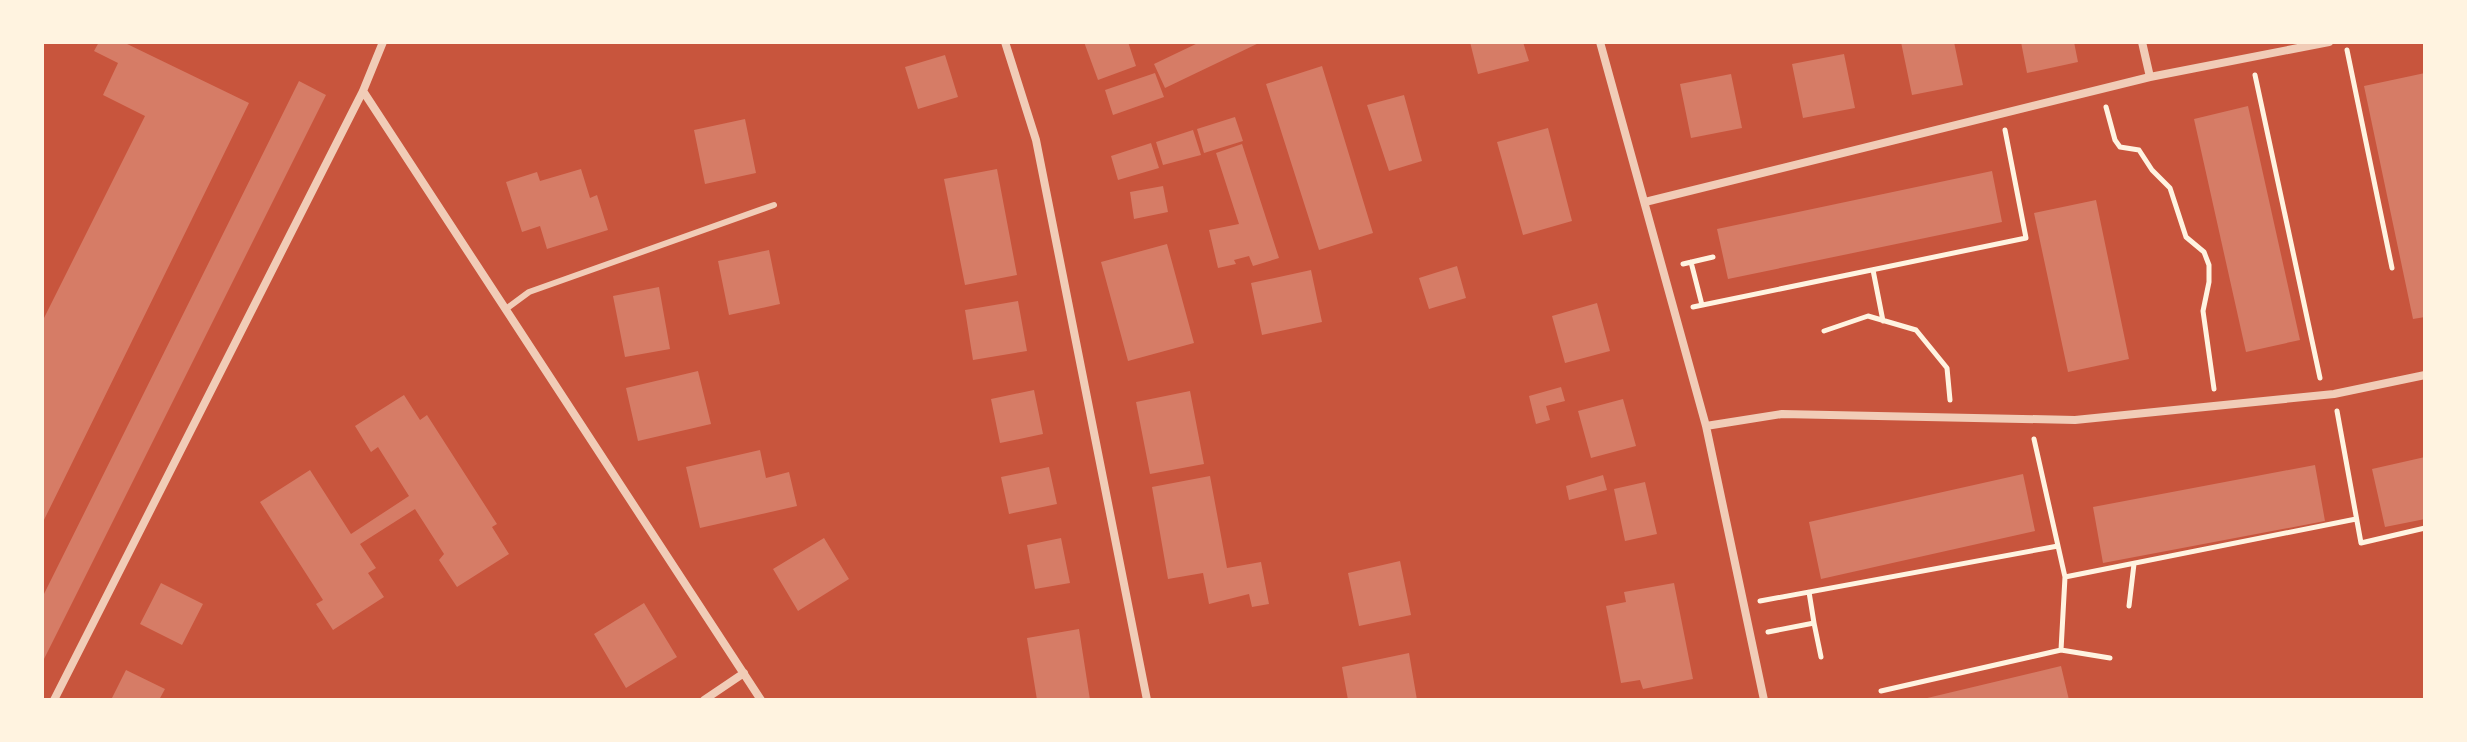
<svg xmlns="http://www.w3.org/2000/svg" width="2467" height="742" font-family="'Space Grotesk',sans-serif">
  <rect width="100%" height="100%" fill="#c8553d"/>
  <path fill="#d67c66" d="M99,42H123L249,103L42,524V322L145,116L103,95L118,63L94,51Z
    M1084,42H1128L1136,66L1098,80Z
    M1200,42H1261L1165,88L1154,64Z
    M1470,42H1523L1529,61L1478,74Z
    M1901,42H1954L1963,85L1912,95Z
    M2021,42H2074L2078,62L2027,73Z
    M1844,54L1855,108L1803,118L1792,64Z
    M945,55L958,97L918,109L905,67Z
    M1322,66L1373,233L1319,250L1266,84Z
    M1155,73L1164,97L1113,115L1105,90Z
    M2425,73V317L2413,319L2364,86Z
    M1731,74L1742,128L1691,138L1680,84Z
    M299,81L326,95L42,663V598Z
    M1404,95L1422,161L1389,171L1367,105Z
    M2248,106L2300,340L2246,352L2194,119Z
    M1235,117L1243,141L1204,153L1197,129Z
    M745,119L756,173L705,184L694,130Z
    M1548,128L1572,221L1523,235L1497,142Z
    M1193,130L1201,155L1163,165L1156,142Z
    M1151,143L1159,168L1118,180L1111,156Z
    M1242,144L1279,258L1253,266L1249,256L1234,260L1236,264L1218,268L1209,230L1239,224L1216,153Z
    M581,169L590,198L597,195L608,230L547,249L540,226L522,232L506,182L537,172L540,181Z
    M997,169L1017,275L965,285L944,179Z
    M1992,171L2002,222L1728,279L1717,229Z
    M1163,186L1168,212L1134,219L1130,192Z
    M2096,200L2129,359L2068,372L2034,213Z
    M1167,244L1194,343L1128,361L1101,262Z
    M769,250L780,304L729,315L718,261Z
    M1457,266L1466,298L1429,309L1419,278Z
    M1311,270L1322,322L1262,335L1251,283Z
    M659,287L670,349L625,357L613,296Z
    M1018,301L1027,351L973,360L965,310Z
    M1597,303L1610,351L1565,363L1552,316Z
    M698,371L711,424L638,441L626,388Z
    M1561,387L1565,401L1546,406L1550,420L1536,424L1529,396Z
    M1034,390L1043,434L1000,443L991,399Z
    M1190,391L1204,464L1150,474L1136,402Z
    M404,395L420,420L427,415L497,524L492,527L509,554L457,587L439,560L444,554L415,509L360,544L376,568L368,573L384,597L333,630L316,604L323,600L260,502L310,470L351,534L409,496L378,447L371,452L355,426Z
    M1623,399L1636,446L1591,458L1578,411Z
    M760,450L766,478L789,472L797,506L700,528L686,467Z
    M2425,457V519L2385,527L2372,469Z
    M2315,465L2325,521L2103,563L2093,507Z
    M1049,467L1057,504L1009,514L1001,477Z
    M2023,474L2035,531L1821,579L1809,522Z
    M1603,475L1607,490L1569,500L1566,486Z
    M1210,476L1227,568L1261,562L1269,604L1252,607L1249,594L1209,604L1203,573L1168,579L1152,487Z
    M1645,482L1657,534L1625,541L1614,489Z
    M824,538L849,579L798,611L773,569Z
    M1061,538L1070,583L1035,589L1027,545Z
    M1400,561L1411,615L1359,626L1348,573Z
    M161,583L203,604L182,645L140,624Z
    M1674,583L1693,679L1643,689L1640,680L1621,683L1606,606L1626,602L1624,592Z
    M644,603L677,657L626,688L594,634Z
    M1079,629L1090,700H1037L1027,638Z
    M1409,653L1417,700H1348L1342,667Z
    M2061,666L2069,700H1924L1923,699Z
    M126,670L165,689L159,700H111Z"/>
  <g fill="none" stroke-linecap="round" stroke-linejoin="round">
    <path stroke="#fff3e0" stroke-width="5" d="M2347,50L2392,268
      M2255,75L2320,378
      M2106,107L2115,140L2120,147L2139,150L2152,170L2170,188L2186,237L2204,252L2209,265V282L2203,311L2214,389
      M1691,262L1702,305
      M1683,264L1713,257
      M1873,270L1883,321
      M1693,307L2026,238L2005,130
      M1824,331L1868,316L1916,330L1947,368L1950,400
      M2337,411L2361,543L2425,528
      M2034,439L2065,577L2061,650
      M2065,577L2356,519
      M1760,601L2058,546
      M2129,606L2134,564
      M1814,623L1821,657
      M1768,632L1814,623L1809,592
      M1881,691L2061,650L2110,658"/>
    <path stroke="#f1ccb7" stroke-width="6" d="M506,309L529,292L774,205"/>
    <path stroke="#f1ccb7" stroke-width="8" d="M1005,42L1036,140L1147,700
      M1600,42L1706,426L1764,700
      M2142,42L2150,77
      M363,91L761,700
      M1645,202L2150,77L2329,42
      M1706,426L1782,414L2075,420L2334,394L2425,375
      M54,700L363,91L383,42
      M704,700L744,673"/>
  </g>
  <rect width="2467" height="742" fill="none" stroke="#fff3e0" stroke-width="88"/>
</svg>
